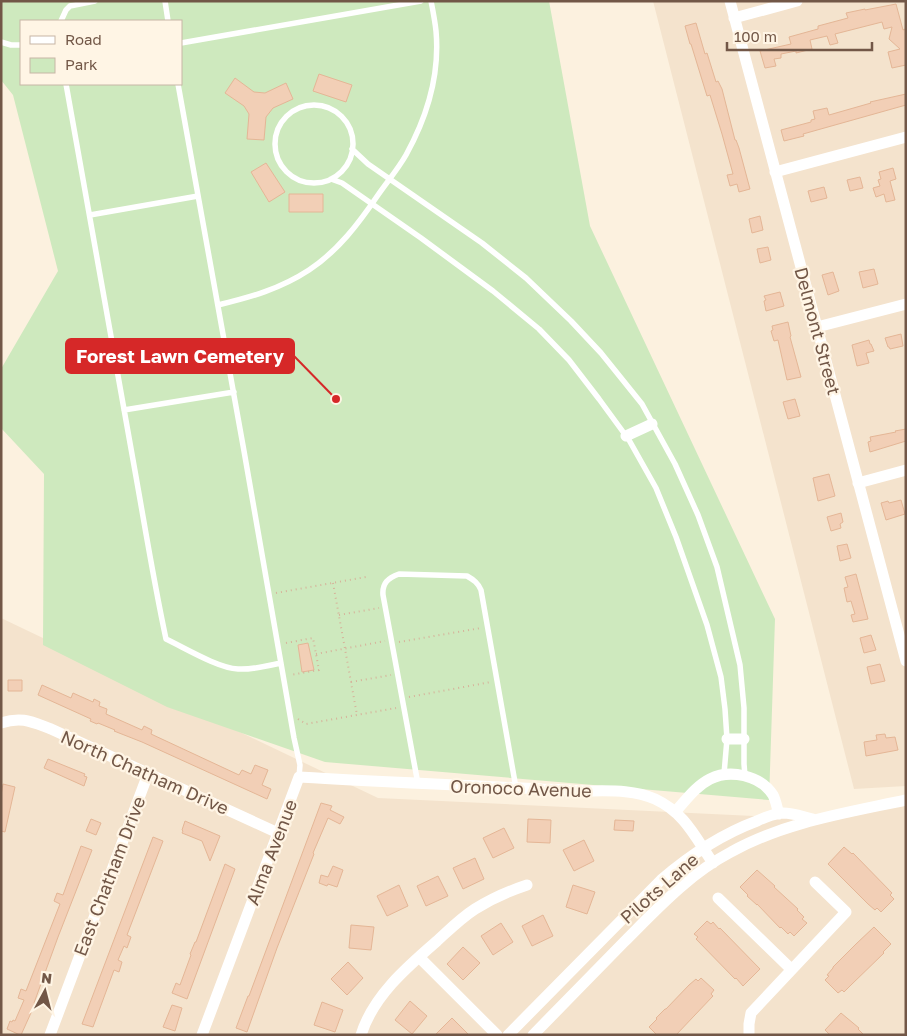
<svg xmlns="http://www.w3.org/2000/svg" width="907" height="1036" font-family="'Golos Text',sans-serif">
  <rect width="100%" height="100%" fill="#fcf1df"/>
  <path fill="#f4e3cd" d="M653,1H906V786L854,789Z
    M1,618L378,798L815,819L906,802V1035H1Z"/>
  <path fill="#cee9be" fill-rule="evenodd" d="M1,1H549L590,226L775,619L769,800L325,762L167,707L43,645L44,474L1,428V369L58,271L13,95L1,80ZM21,21H181V84H21Z"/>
  <path fill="#f2cfb6" stroke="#e4b696" d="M896,4L903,30L905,29L906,33V65L892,68L888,52L900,49L889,39L892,27L884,29L882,22L835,34L838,43L830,45L827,36L810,40L812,49L796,53V51L781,54V58L774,59L776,66L765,68L760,51L791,44L789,37L818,29V26L848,18L846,13L865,9V10Z
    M696,23L705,54L707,53L716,82L718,81L722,89L735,140H736L739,148L750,189L739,192L737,184L730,186L727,175L733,174L722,134L710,95L707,96L691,44H690L685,26Z
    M319,74L352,85L346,102L313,91Z
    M235,78L254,92L265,93L286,83L293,99L273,108L266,117L264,140L247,139L249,114L244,106L225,93Z
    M906,94V105L803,134L804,136L784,141L781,130L811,122V120L815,119L813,111L827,108L829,115L871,103L870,102Z
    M266,163L285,192L269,202L251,172Z
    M893,168L896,179L890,181L895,200L886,202L884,194L876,197L873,188L880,186L878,180L881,179L879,172Z
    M860,177L863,188L850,191L847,180Z
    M824,187L827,198L811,202L808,191Z
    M289,194H323V212H289Z
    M760,216L763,230L752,233L749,219Z
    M768,247L771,260L760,263L757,249Z
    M874,269L878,284L863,288L859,272Z
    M833,272L839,291L828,295L822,275Z
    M780,292L784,306L766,311L764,301L766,300L764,296Z
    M788,322L791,336L790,337L801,377L787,380L778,340L774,341L771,331L773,330L772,326Z
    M901,334L903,346L890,349L889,347H888L885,338Z
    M869,340L870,344H871L874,351L866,353L869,363L857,366L852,345Z
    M795,399L800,416L788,419L783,402Z
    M906,429V441L870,452L868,442L871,441L870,437L896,432L895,431Z
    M829,474L835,496L818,501L813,478Z
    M901,500L905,514L886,520L881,503L888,501L889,503Z
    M841,513L843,522L840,524L841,528L831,531L827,517Z
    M847,544L851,558L840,561L837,546Z
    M856,574L868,619L853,622L851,615L855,614L851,601L847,602L844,588L848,587L845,577Z
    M871,635L876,650L864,653L860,638Z
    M308,643L314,670L302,672L298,645Z
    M880,664L885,681L871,684L867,667Z
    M8,680H22V691H8Z
    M42,685L71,698L73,693L93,702L94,699L100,702L99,706L107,709L106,714L142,730L144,726L152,730L151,734L239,775L242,770L251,774L255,765L268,770L262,785L271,789L267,799L142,742L114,731L115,730L98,723L97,724L90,721L91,719L38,695Z
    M885,734L886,738L895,737L898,750L866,756L864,742L877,740L876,735Z
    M48,759L85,774L84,776L87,777L84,786L44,768Z
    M3,784L15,787L5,832L1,831V795Z
    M321,803L332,806L330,810L344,817L340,824L328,818L313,853L314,854L277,948L247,1032L236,1028L248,996H249Z
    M91,819L101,823L96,835L86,831Z
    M528,819L551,820L550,843L527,842Z
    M615,820L634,821L633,831L614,830Z
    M185,821L220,836L210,861L202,841L182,833L183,831L182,830Z
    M504,828L514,848L493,858L483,838Z
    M153,837L163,841L127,935L131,937L127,948L124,946L118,960L122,962L119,972L114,970L93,1027L82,1024Z
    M584,840L594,861L574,871L563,850Z
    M81,846L92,850L58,937L34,1003L35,1004L21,1035H20L7,1029L10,1021L12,1022L13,1020L15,1021L24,1000L18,998L21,989L26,991L60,904L54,901L57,893L63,895Z
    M844,847L852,854L853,853L892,893L890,895L894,899L881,912L877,908L875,910L868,904L828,864Z
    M475,858L484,879L463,889L453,868Z
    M225,864L235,869L187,999L172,993L176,983L180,985L191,955L190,954L195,942H196Z
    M333,866L343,870L337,887L328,884L327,886L319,883L321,875L328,877Z
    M757,870L775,886L774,887L798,909L797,910L804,917L802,919L807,923L794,936L790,932L788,934L781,927L780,928L757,904V905L747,896L748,895L740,887Z
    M438,876L448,896L426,906L417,886Z
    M399,885L408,906L387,916L377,896Z
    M573,885L595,892L587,914L566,907Z
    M543,915L553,936L532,946L522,926Z
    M707,921L711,924L713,922L719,929L720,928L760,969L743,986L736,978L735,979L696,939L698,937L694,934Z
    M501,923L513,942L493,955L481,936Z
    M351,925L374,927L371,950L349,948Z
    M874,927L891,944L883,952L884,953L851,985L844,992L842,990L838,993L825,980L829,976L827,975L833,968V967L856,944Z
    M463,947L480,963L463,980L447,964Z
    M348,962L363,978L347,995L331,979Z
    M701,978L714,990L711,994L713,996L676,1035H657L649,1027L657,1019L656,1018L665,1009H666L689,985L696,979L698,981Z
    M410,1001L427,1016L412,1034L395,1020Z
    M322,1002L343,1010L335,1032L314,1025Z
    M172,1005L182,1008L175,1031L163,1027Z
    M841,1013L859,1028L858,1029L864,1035H830L825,1030Z
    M452,1018L469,1035H435Z"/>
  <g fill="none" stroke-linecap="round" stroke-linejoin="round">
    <path stroke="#d6b29a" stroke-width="2" stroke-dasharray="1 4" stroke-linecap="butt" d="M333,583L357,715
      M276,593L366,577
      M339,615L379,608
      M399,642L481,628
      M286,643L313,638L319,670L290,675
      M316,654L385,641
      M351,682L391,675
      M409,697L491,682
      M298,719L306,724L396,708"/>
    <path stroke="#fff" stroke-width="5.5" d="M165,1L168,21
      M61,21L66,10L70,6L95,1
      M1,42L11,45H21
      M181,43L421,1
      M66,84C90,213 111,342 135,471C145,527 154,583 166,639C185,648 218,668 238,669C252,670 267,666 281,663
      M178,84L244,451L294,738L300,765L299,777
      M275 144a39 39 0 1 1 78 0a39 39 0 1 1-78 0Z
      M352,149L368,164L482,243L526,278L571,321L601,353L642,404L675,464L698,515L717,567L740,665L744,708V764L745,776
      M331,179L342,183L421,238L493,291L539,329L569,360L599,399L629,440L656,488L676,537L707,625L721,677L725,709L727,739L724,774
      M90,215L198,196
      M218,305C251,297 280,289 309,270C338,251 359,223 378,195C387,182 398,169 406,155C427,117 440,75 436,31C435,21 433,11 431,1
      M124,410L234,392
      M418,784L383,595C382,583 388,578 399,574L467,576C474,580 478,583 481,590L516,788"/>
    <path stroke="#fff" stroke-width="11" d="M730,1L906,661
      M734,18L797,1
      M775,172L906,137
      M817,327L906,304
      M626,436L652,424
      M858,483L906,470
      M1,723C22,716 32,722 51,729L278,833
      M727,739H744
      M676,811C686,800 696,786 710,779C730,769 760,775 773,795C776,801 777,808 779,814
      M718,898L791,969
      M419,957L497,1035
      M50,1035L148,774
      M202,1035L299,777C380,782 461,785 542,789C556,789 570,790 584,791C608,791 633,789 655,799C685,813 695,837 713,863
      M361,1035C373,996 407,967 437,941C449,930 461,918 475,909C491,899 509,891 527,885
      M508,1035L661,880C689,856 722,834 757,821C765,817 773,814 783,813C793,813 804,817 813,819
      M533,1035C563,1004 594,973 624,942C657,909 689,874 731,852C785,822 846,813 906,800
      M749,1035V1024L751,1013L846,912L815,882"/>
  </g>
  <g text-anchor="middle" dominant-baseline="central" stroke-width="4.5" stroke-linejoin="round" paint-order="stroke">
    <g font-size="18" fill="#725747" stroke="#fff5e5">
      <text transform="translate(818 331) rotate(75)">Delmont Street</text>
      <text transform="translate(145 772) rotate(24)">North Chatham Drive</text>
      <text transform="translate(521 788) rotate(2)">Oronoco Avenue</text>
      <text transform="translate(271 852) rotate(-69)">Alma Avenue</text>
      <text transform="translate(109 876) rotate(-69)">East Chatham Drive</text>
      <text transform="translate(659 888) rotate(-41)">Pilots Lane</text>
    </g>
  </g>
  <path fill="none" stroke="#d62828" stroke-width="2" d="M336 399L294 356"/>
  <circle fill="#d62828" stroke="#fff5e5" stroke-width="2" cx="336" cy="399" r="5"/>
  <rect fill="#d62828" stroke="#d62828" stroke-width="2" x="66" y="339" width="228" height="34" rx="5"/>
  <g font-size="19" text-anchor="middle" font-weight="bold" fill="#fff">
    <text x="180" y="363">Forest Lawn Cemetery</text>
  </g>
  <rect width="907" height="1036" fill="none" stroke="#725747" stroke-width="5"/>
  <rect x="20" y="20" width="162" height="65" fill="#fff5e5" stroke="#c7b6a6"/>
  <rect x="30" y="36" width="25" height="8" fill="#ffffff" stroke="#c7b6a6"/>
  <text x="65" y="45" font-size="15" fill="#725747">Road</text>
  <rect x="30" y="58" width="25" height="15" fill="#cee9be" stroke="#c7b6a6"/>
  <text x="65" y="70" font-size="15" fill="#725747">Park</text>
  <g transform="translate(45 991) rotate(7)" stroke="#fff5e5" stroke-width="4" paint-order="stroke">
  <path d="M0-4L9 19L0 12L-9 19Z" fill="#725747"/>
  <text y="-8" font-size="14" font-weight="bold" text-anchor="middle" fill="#725747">N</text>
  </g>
  <path d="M727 42v8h145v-8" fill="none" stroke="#725747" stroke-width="2.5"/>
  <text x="734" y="42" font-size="15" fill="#725747" stroke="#fff5e5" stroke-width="4" paint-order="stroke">100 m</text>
</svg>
